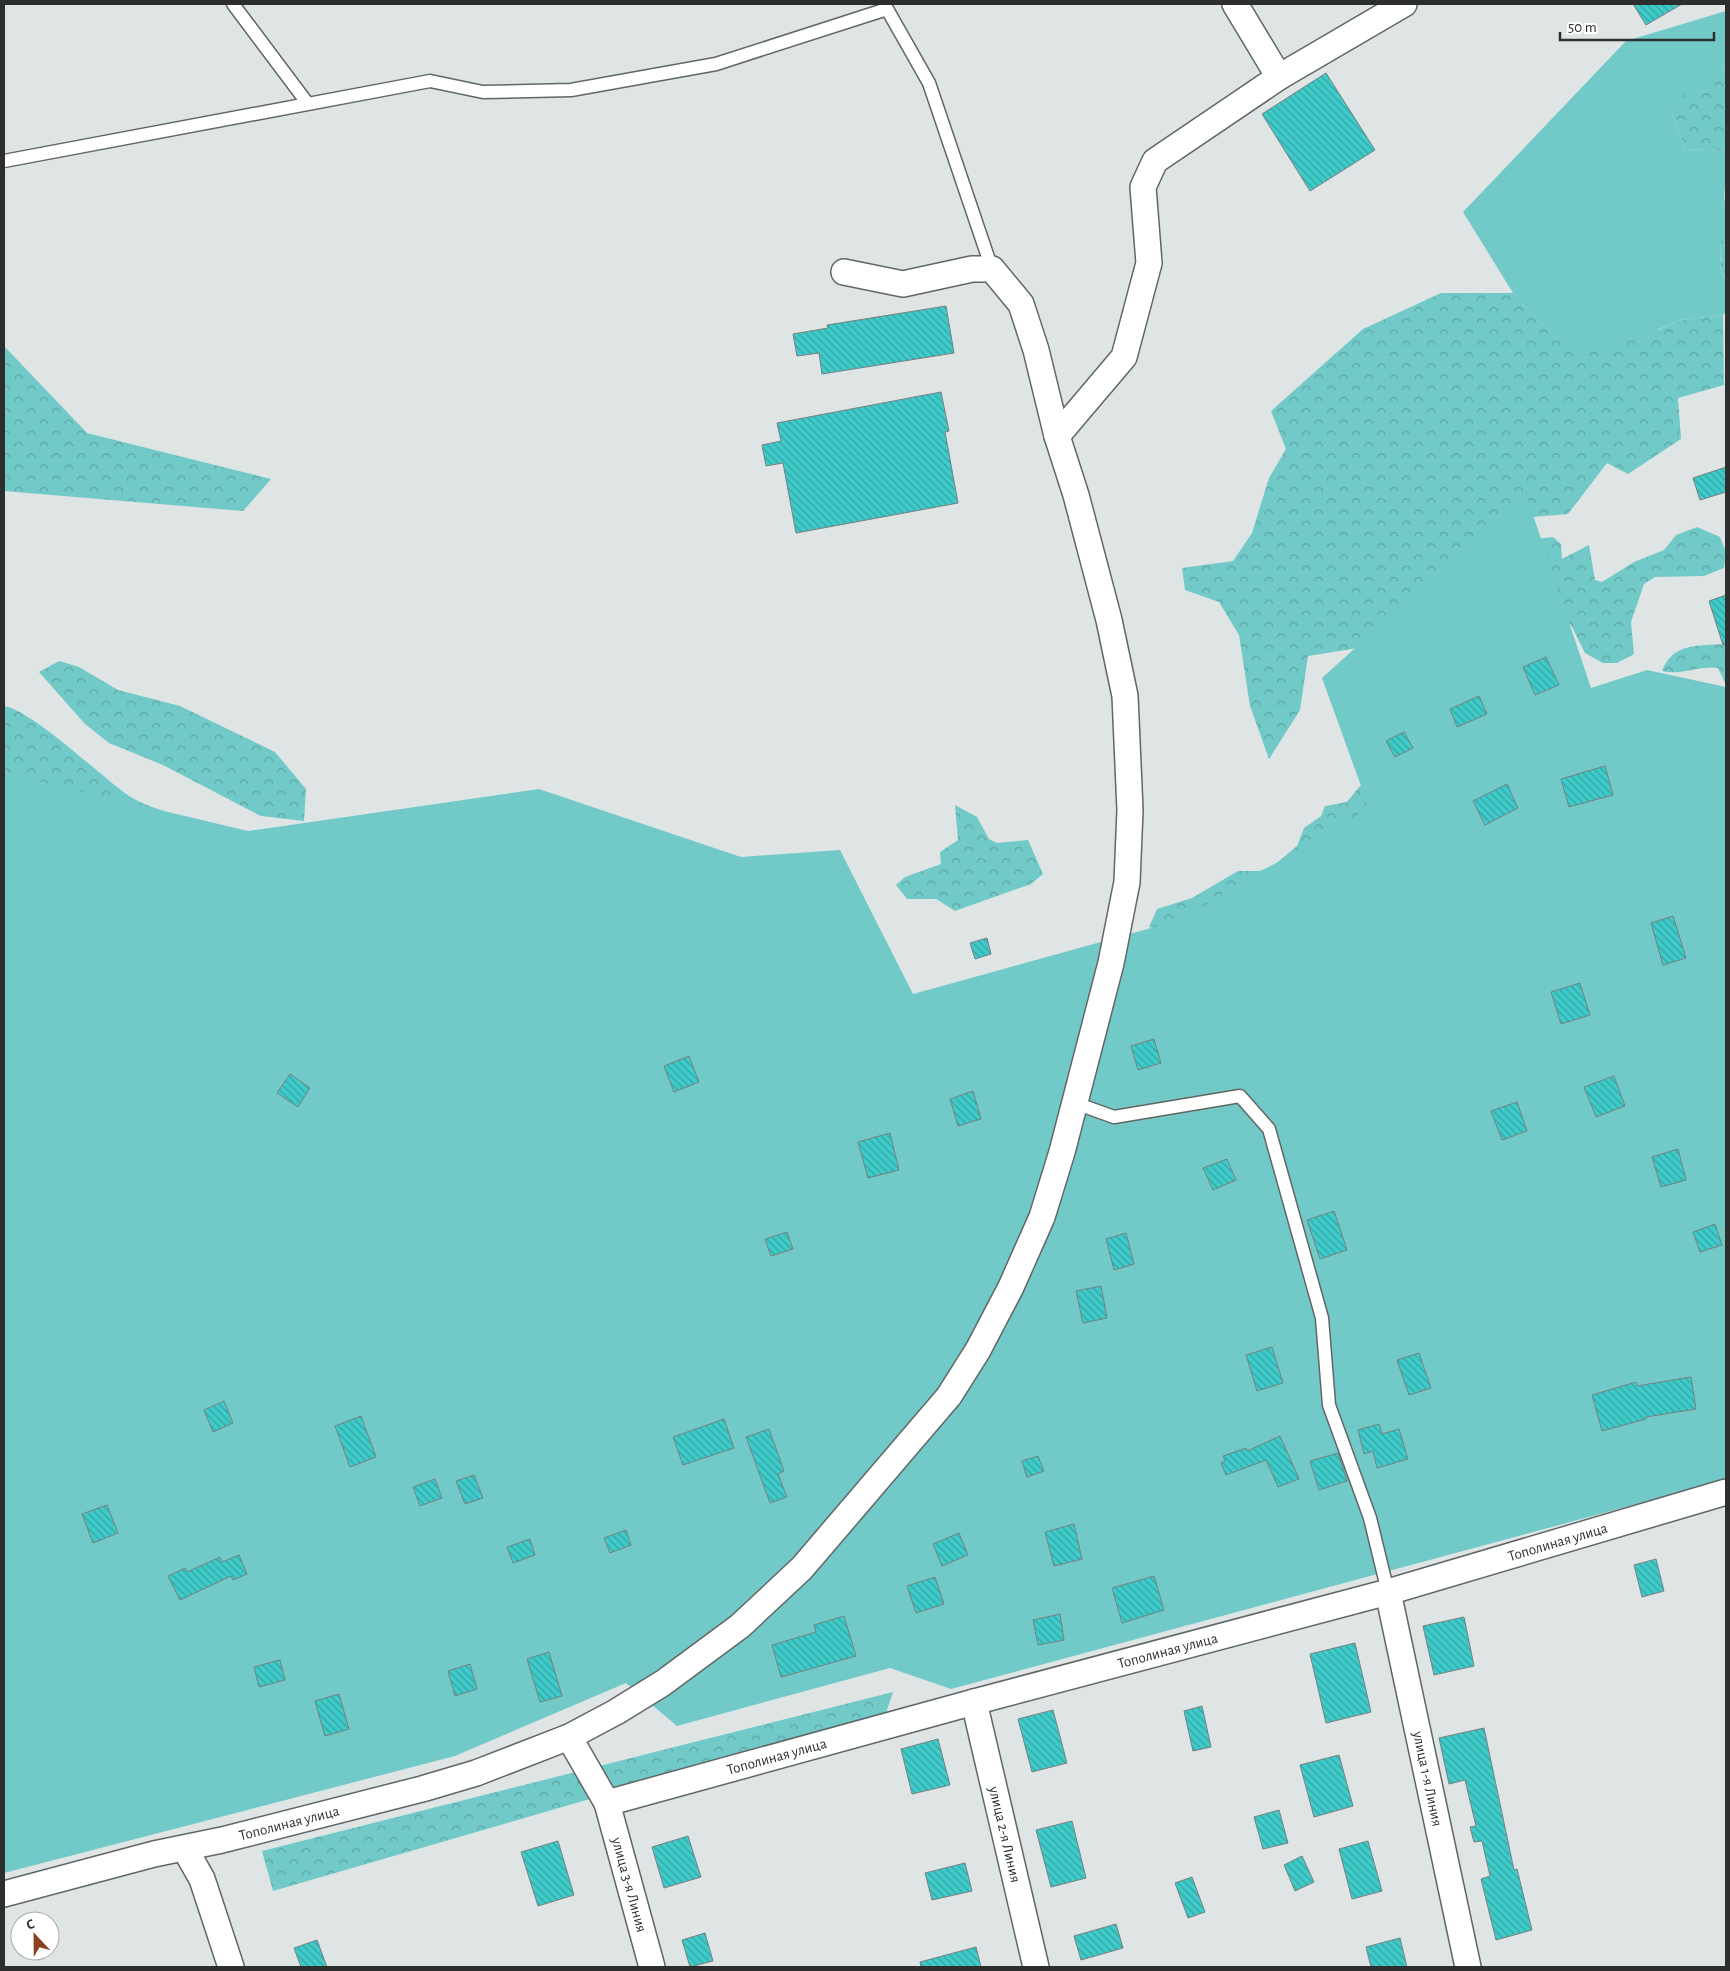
<svg xmlns="http://www.w3.org/2000/svg" width="1730" height="1971" font-family="'Alegreya Sans',sans-serif">
  <defs>
    <pattern id="forest-crowns" width="20" height="18" patternUnits="userSpaceOnUse" patternTransform="scale(1.25)"><rect width="20" height="18" fill="#71cac8"/><path d="M2 6a3 3 0 1 1 6 0M12 15a3 3 0 1 1 6 0" fill="none" stroke="#5da4a3"/></pattern>
    <pattern id="building-back-hatch" width="6" height="6" patternUnits="userSpaceOnUse" patternTransform="scale(1.25)"><rect width="6" height="6" fill="#3ecbc9"/><path d="M-1 5l2 2M0 0l6 6M5-1l2 2" fill="none" stroke="#34a5a4"/></pattern>
  </defs>
  <rect width="100%" height="100%" fill="#dee5e4"/>
  <path fill="url(#forest-crowns)" d="M1726,69V151L1685,149L1671,110L1683,95Z
    M1726,195V278L1720,272L1722,209Z
    M1441,293H1513L1557,340L1658,330L1681,320L1723,315L1724,385L1678,398L1681,439L1628,474L1607,463L1568,514L1509,519L1365,647L1308,656L1300,710L1269,759L1250,706L1239,635L1219,602L1185,590L1182,568L1233,561L1252,533L1269,478L1286,449L1271,411L1363,329Z
    M4,346L87,433L271,479L243,511L4,491Z
    M1697,527L1720,537L1726,552L1724,568L1704,576L1655,577L1644,584L1631,622L1634,654L1617,663H1603L1585,653L1571,625L1530,579L1526,540L1553,537L1561,544L1562,559L1589,545L1595,580L1602,582L1634,562L1664,550L1676,535Z
    M1726,644V685L1718,668C1699,665 1681,676 1662,671C1673,642 1700,646 1726,644Z
    M59,661L79,667L118,690L180,706L275,752L306,789L304,821L261,816L163,765L109,743L85,724L39,672Z
    M4,706C30,709 103,778 129,796C145,806 166,811 183,818L4,782Z
    M1360,786L1401,796L1171,934L1149,927L1157,909L1192,898L1238,871H1260L1277,863L1297,846L1304,828L1321,816L1325,806L1347,802Z
    M955,805L977,817L989,839L997,843L1028,840L1043,874L1031,884L955,911L936,899H907L896,885L905,877L941,864L940,852L958,840Z
    M893,1692L886,1713L273,1891L262,1851Z"/>
  <path fill="#71cac8" d="M1726,11V69L1684,95L1671,110L1685,149L1726,151C1726,192 1721,231 1720,272L1726,278V312L1723,315L1681,320L1606,351L1557,340L1513,293L1463,212L1626,41Z
    M1526,494L1591,688L1647,670L1726,687V1480L951,1689L890,1668L677,1726L626,1683L455,1756L4,1873V773L248,831L539,789L741,857L840,850L913,994L1180,920L1369,808L1322,678Z"/>
  <path fill="url(#building-back-hatch)" stroke="#7a7f7f" d="M1633,4H1682L1646,25Z
    M1326,73L1375,150L1310,191L1262,114Z
    M946,306L954,353L822,374L819,353L797,356L793,334L828,328L827,325Z
    M941,392L949,431L945,432L958,503L796,533L783,463L766,466L762,445L781,441L777,423Z
    M1726,467V492L1700,500L1693,478Z
    M1726,595V644L1723,645L1709,601Z
    M1546,657L1559,685L1535,695L1523,667Z
    M1479,696L1487,714L1457,727L1450,709Z
    M1404,732L1413,748L1395,757L1386,741Z
    M1605,766L1613,795L1569,807L1561,779Z
    M1507,784L1518,808L1485,825L1473,801Z
    M1673,916L1686,958L1663,965L1651,923Z
    M987,938L991,954L975,959L970,943Z
    M1580,983L1590,1015L1561,1024L1551,992Z
    M1154,1039L1161,1063L1138,1070L1131,1046Z
    M689,1056L699,1082L674,1092L664,1066Z
    M290,1074L310,1088L298,1107L277,1093Z
    M1614,1076L1625,1106L1596,1117L1584,1087Z
    M973,1091L981,1119L958,1126L950,1099Z
    M1517,1102L1527,1131L1502,1140L1491,1111Z
    M890,1133L899,1170L868,1178L858,1142Z
    M1678,1149L1686,1180L1661,1187L1652,1157Z
    M1227,1159L1236,1180L1213,1190L1203,1168Z
    M1334,1211L1347,1250L1320,1259L1307,1220Z
    M1715,1224L1722,1245L1700,1252L1693,1232Z
    M787,1232L793,1249L771,1256L765,1239Z
    M1126,1233L1134,1264L1114,1270L1106,1239Z
    M1101,1286L1107,1318L1083,1323L1076,1291Z
    M1272,1347L1283,1383L1257,1391L1246,1355Z
    M1419,1353L1431,1388L1409,1395L1397,1360Z
    M1691,1377L1696,1409L1646,1417V1419L1602,1431L1592,1395L1636,1382L1637,1386Z
    M224,1401L233,1423L213,1432L204,1410Z
    M361,1416L376,1457L350,1467L335,1426Z
    M724,1419L734,1448L683,1465L673,1437Z
    M1379,1424L1382,1434L1399,1429L1408,1459L1377,1468L1373,1451L1364,1454L1358,1430Z
    M769,1429L784,1471L778,1474L787,1497L770,1503L746,1437Z
    M1280,1436L1299,1479L1278,1487L1266,1460L1226,1475L1221,1463L1225,1461L1223,1456L1246,1448L1247,1451Z
    M1338,1453L1347,1481L1319,1490L1310,1461Z
    M1038,1456L1044,1471L1027,1477L1022,1461Z
    M474,1475L483,1498L465,1504L456,1481Z
    M435,1479L442,1498L420,1506L413,1487Z
    M107,1505L118,1533L93,1543L82,1514Z
    M1074,1524L1082,1559L1054,1566L1045,1532Z
    M626,1530L631,1545L610,1553L604,1538Z
    M959,1533L968,1555L942,1566L933,1544Z
    M530,1539L535,1555L513,1563L507,1547Z
    M239,1555L247,1574L233,1580L231,1576L180,1600L168,1576L185,1568L187,1572L220,1557L222,1562Z
    M1656,1559L1664,1591L1642,1597L1634,1565Z
    M1154,1576L1164,1610L1122,1623L1112,1588Z
    M935,1577L944,1604L916,1613L907,1586Z
    M1060,1614L1064,1640L1038,1645L1033,1620Z
    M844,1616L856,1656L781,1677L772,1645L816,1632L814,1625Z
    M1464,1617L1474,1666L1434,1675L1423,1626Z
    M1355,1643L1371,1712L1326,1723L1310,1654Z
    M549,1652L562,1696L540,1702L527,1659Z
    M280,1660L285,1680L259,1687L254,1667Z
    M470,1664L477,1689L455,1696L448,1671Z
    M339,1694L349,1729L325,1736L315,1701Z
    M1202,1706L1211,1747L1193,1751L1184,1711Z
    M1053,1710L1067,1763L1032,1772L1018,1719Z
    M1484,1728L1514,1870L1517,1869L1532,1930L1496,1940L1481,1879L1490,1876L1482,1841L1474,1842L1470,1827L1476,1826L1465,1780L1449,1784L1439,1738Z
    M938,1739L950,1785L912,1794L901,1749Z
    M1339,1755L1353,1806L1314,1817L1300,1765Z
    M1279,1810L1288,1843L1263,1849L1254,1817Z
    M1072,1821L1086,1878L1051,1887L1036,1830Z
    M688,1836L701,1877L664,1888L652,1847Z
    M558,1841L574,1895L538,1906L521,1852Z
    M1368,1841L1382,1891L1352,1899L1339,1849Z
    M1302,1856L1314,1882L1295,1891L1284,1865Z
    M965,1863L972,1891L932,1900L925,1873Z
    M1192,1877L1205,1912L1188,1918L1175,1883Z
    M1116,1924L1123,1948L1081,1960L1074,1936Z
    M705,1933L713,1961L690,1967L682,1940Z
    M1400,1938L1407,1967H1371L1366,1947Z
    M317,1940L327,1967H301L294,1948Z
    M976,1947L981,1967H921L920,1962Z"/>
  <g fill="none" stroke-linecap="round" stroke-linejoin="round">
    <g stroke="#616666" stroke-width="15">
      <path id="lane" d="M233,4L308,104
        M4,161L430,81L483,92L571,90L716,64L887,9L929,83L992,269
        M1075,1103L1114,1117L1240,1096L1269,1129L1322,1318L1329,1405L1370,1518L1388,1592"/>
    </g>
    <g stroke="#616666" stroke-width="28">
      <g id="street">
        <path d="M1235,4L1279,77"/>
        <path d="M1057,436L1124,357L1149,263L1143,187L1155,161L1279,77L1404,4"/>
        <path id="s1" d="M1388,1592L1468,1967"/>
        <path id="s2" d="M974,1702L1036,1967"/>
        <path id="s3" d="M569,1737L607,1803L652,1967"/>
        <path id="s4" d="M607,1803L974,1702L1388,1592L1726,1492"/>
        <path d="M185,1849L202,1879L231,1967"/>
        <path id="s5" d="M4,1894L154,1854L222,1840L422,1789L476,1773L569,1737L616,1712L663,1683L740,1626L802,1568L949,1396L978,1350L1011,1287L1042,1217L1062,1152L1111,963L1127,882L1130,810L1125,696L1109,620L1076,495L1057,436L1036,350L1021,304L992,269H972L903,284L844,272"/>
      </g>
    </g>
    <use href="#lane" stroke="#fff" stroke-width="12"/>
    <use href="#street" stroke="#fff" stroke-width="25"/>
  </g>
  <g text-anchor="middle" dominant-baseline="central" stroke-width="4" stroke-linejoin="round" paint-order="stroke">
    <g font-size="15" fill="#2d2f2f" stroke="#fff">
      <text stroke="none"><textPath href="#s4" startOffset="986">Тополиная улица</textPath></text>
      <text stroke="none"><textPath href="#s4" startOffset="581">Тополиная улица</textPath></text>
      <text stroke="none"><textPath href="#s4" startOffset="176">Тополиная улица</textPath></text>
      <text stroke="none"><textPath href="#s1" startOffset="191">улица 1-я Линия</textPath></text>
      <text stroke="none"><textPath href="#s5" startOffset="294">Тополиная улица</textPath></text>
      <text stroke="none"><textPath href="#s2" startOffset="136">улица 2-я Линия</textPath></text>
      <text stroke="none"><textPath href="#s3" startOffset="161">улица 3-я Линия</textPath></text>
    </g>
  </g>
  <rect width="1730" height="1971" fill="none" stroke="#2d2f2f" stroke-width="10"/>
  <g transform="translate(35 1936) rotate(338)"><circle r="24" fill="#ffffff" stroke="#abacac"/>
  <path d="M0-4L9 19L0 12L-9 19Z" fill="#894221"/>
  <text y="-8" font-size="14" font-weight="bold" text-anchor="middle" fill="#2d2f2f">С</text>
  </g>
  <path d="M1560 32v8h154v-8" fill="none" stroke="#2d2f2f" stroke-width="2.5"/>
  <text x="1568" y="32" font-size="15" fill="#2d2f2f" stroke="#ffffff" stroke-width="4" paint-order="stroke">50 m</text>
</svg>
